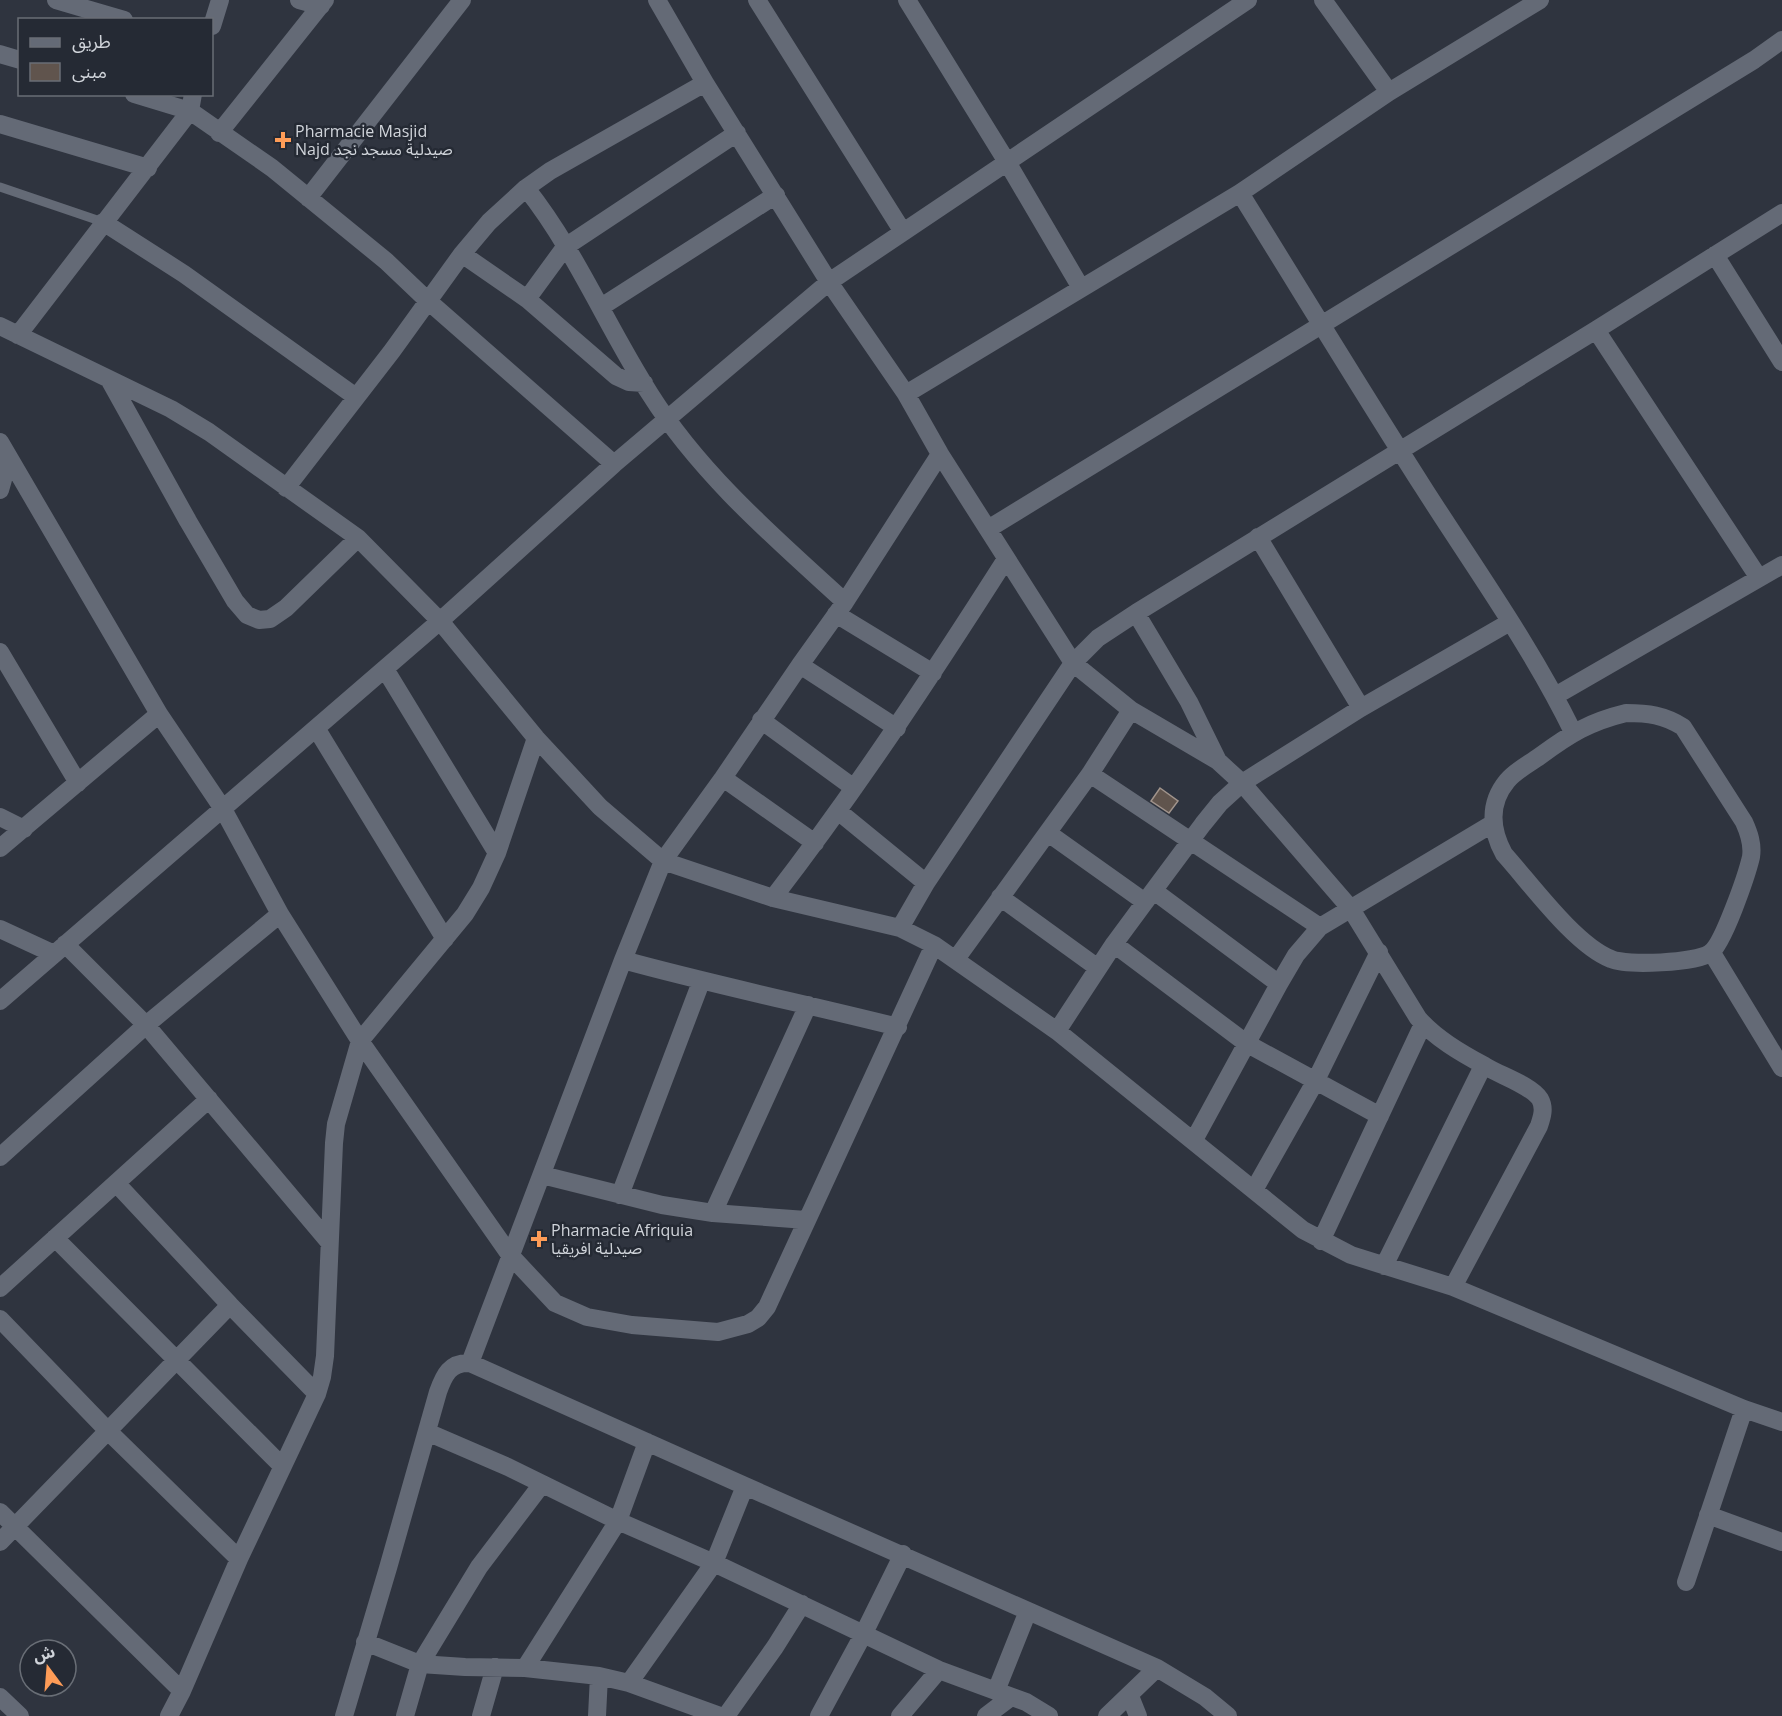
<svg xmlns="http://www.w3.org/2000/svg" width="1782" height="1716" font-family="'Open Sans','Noto Sans Arabic',sans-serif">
  <rect width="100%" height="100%" fill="#2f343f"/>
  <path fill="#60544d" stroke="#a1948c" stroke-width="1.5" d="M1160,788L1178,801L1169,813L1151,801Z"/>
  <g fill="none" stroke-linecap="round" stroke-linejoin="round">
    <path stroke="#646a76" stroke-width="9" d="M0,187L103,222"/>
    <path stroke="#646a76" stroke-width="18" d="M56,0L124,20
      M299,0L321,6
      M657,0L705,83L829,282L906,394L940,454L1073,663L1131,710L1218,761
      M757,0L903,232
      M907,0L1007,162L1081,288
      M1323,0L1389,92
      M212,26L220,0
      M0,54L20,60
      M134,94L190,111L272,168L386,261L427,300L614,464
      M0,124L148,168
      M219,133L325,0
      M526,188C576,251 607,327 650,394C701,475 775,538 845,602
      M1240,193C1301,291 1361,390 1423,487C1474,567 1531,646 1573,732
      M308,198L462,0
      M103,222L184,274L356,397
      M462,254L527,299L616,376L629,382L644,383
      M1715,255L1782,362
      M527,299L565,247L737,133
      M601,307L776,195
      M0,326L171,409L209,432L358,538L440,621L536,738L600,807L663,861L773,898L900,928L934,945L1057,1031L1303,1230L1351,1255L1453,1287L1744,1409L1782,1422
      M1596,330L1759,578
      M18,335L190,111L193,94
      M109,379L188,521L235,601L247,615L259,620L270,619L286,608L358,538
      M906,394L1240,193L1389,92L1540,0
      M0,442L159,714L223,809L280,914L360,1041L510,1255L555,1303L587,1317L632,1325L718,1332L748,1324L758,1318L767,1307L934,945
      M286,488L392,351L462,254L489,222L526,188L550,171L705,83
      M0,490L9,458
      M988,529L1754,60L1782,40
      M1258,537L1361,708
      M1136,613L1189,702L1218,761L1242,783L1351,909L1418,1018C1435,1038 1461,1053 1485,1066C1499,1075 1531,1085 1540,1099C1545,1108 1542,1117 1539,1126L1453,1287
      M836,614L933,673
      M0,652L78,783
      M800,665L897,728
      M385,669L497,853
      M1555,696L1782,565
      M1626,713C1648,713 1664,715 1683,727L1744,822C1749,833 1753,844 1751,857C1747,874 1723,945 1710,953C1696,963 1627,966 1611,959C1575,945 1531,884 1504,854C1491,830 1488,804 1507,781C1515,771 1529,764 1540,756C1570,734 1589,722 1626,713Z
      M761,720L854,788
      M316,728L445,939
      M1090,774L1320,927
      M723,778L815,843
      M838,811L926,883
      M0,817L24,829
      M1048,833L1145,902
      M0,848L159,714
      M1154,891L1279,984
      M1000,897L1098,968
      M773,898C857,789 932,675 1006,559
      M900,928L926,883L1073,663L1098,638L1136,613L1596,330L1782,213
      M0,929L54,954
      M65,944L146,1025L329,1242
      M1114,944L1246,1043L1380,1116
      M1712,953L1782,1068
      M956,959L1090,774L1131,710
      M623,960C714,985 806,1004 898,1027
      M0,1001L440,621L614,464L829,282L1248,0
      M1057,1031L1114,944L1145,902L1203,824L1220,803L1242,783L1361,708L1510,622
      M1194,1140L1279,984L1296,955L1320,927L1492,824
      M0,1157L146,1025L280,914
      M542,1175L662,1205L713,1213L806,1220
      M116,1183L230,1305L317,1394
      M1254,1190L1315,1082L1379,952
      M620,1195L701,982
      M713,1213L808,1005
      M55,1238L282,1466
      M1321,1241L1423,1024
      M1384,1266L1483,1066
      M0,1288L209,1099
      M0,1319L108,1431L239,1559
      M470,1363L623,960L663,861L723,778L800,665L845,602L940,454
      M427,1432L508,1467L618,1521L714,1563L939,1670L1026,1702L1049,1716
      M0,1512L182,1691
      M1708,1515L1782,1542
      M0,1542L230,1305
      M1686,1582L1744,1409
      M365,1642L420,1664L465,1667L525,1668L599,1676L629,1683L720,1716
      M525,1668L618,1521L647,1442
      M629,1683L714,1563L745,1486
      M996,1691L1028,1611
      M1130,1696L1138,1716
      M0,1697L20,1716
      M169,1716L182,1691L239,1559L317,1394L322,1377L325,1356L334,1143L336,1124L360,1041L465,914L481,888L497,853L536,738
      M344,1716L388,1568L438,1392C444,1375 450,1362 470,1363L745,1486L1157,1668L1205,1697L1228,1716
      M405,1716L420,1664L479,1567L542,1484
      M481,1716L495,1667
      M597,1716L599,1676
      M726,1716L775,1647L802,1604
      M819,1716L864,1633L903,1554
      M900,1716L939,1670
      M986,1716L1011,1697
      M1107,1716L1157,1668"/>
  </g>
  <g fill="#fe9c57" stroke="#252a34" stroke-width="2">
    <path d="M280 131h6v6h6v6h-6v6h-6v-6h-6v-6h6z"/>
    <path d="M536 1230h6v6h6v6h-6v6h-6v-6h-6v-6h6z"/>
  </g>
  <g text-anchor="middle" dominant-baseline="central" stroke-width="5" stroke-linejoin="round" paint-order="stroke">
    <g font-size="16" fill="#d0d4da" stroke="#252a34" text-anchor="start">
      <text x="295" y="131">Pharmacie Masjid<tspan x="295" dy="18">Najd صيدلية مسجد نجد</tspan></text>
      <text x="551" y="1230">Pharmacie Afriquia<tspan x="551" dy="18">صيدلية افريقيا</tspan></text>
    </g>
  </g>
  <rect x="18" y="18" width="195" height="78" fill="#252a34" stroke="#696e76" stroke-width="1.5"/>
  <rect x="30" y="38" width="30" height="9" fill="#646a76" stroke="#696e76" stroke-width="1.5"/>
  <text x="72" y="48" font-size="18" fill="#d0d4da">طريق</text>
  <rect x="30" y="63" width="30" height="18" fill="#60544d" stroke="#696e76" stroke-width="1.5"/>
  <text x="72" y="78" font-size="18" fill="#d0d4da">مبنى</text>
  <g transform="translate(48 1668) rotate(344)"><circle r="28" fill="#252a34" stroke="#696e76" stroke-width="1.5"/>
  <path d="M0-4.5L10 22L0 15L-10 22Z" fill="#fe9c57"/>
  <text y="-9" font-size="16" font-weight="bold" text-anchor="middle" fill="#d0d4da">ش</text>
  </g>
</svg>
